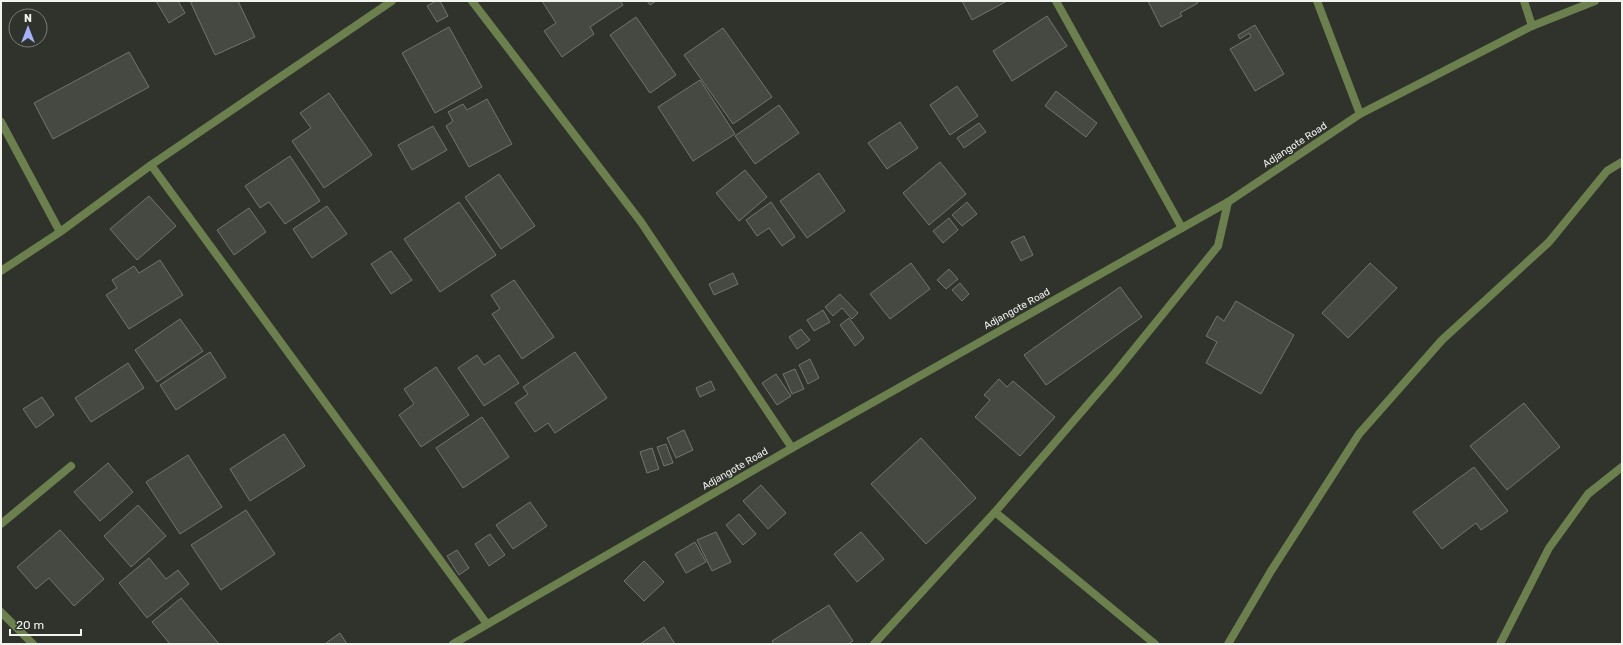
<svg xmlns="http://www.w3.org/2000/svg" width="1623" height="645" font-family="Rubik,sans-serif">
  <rect width="100%" height="100%" fill="#30322c"/>
  <path fill="#464942" stroke="#72756e" d="M156,1H178L185,13L169,23Z
    M190,1H238L255,37L215,55Z
    M436,1H440L448,16L437,22L427,6Z
    M542,1H620L623,5L590,27L594,34L562,57L544,31L556,23Z
    M647,1H656L650,5Z
    M962,1H1007L972,20Z
    M1148,1H1197L1198,3L1180,13L1182,16L1161,27Z
    M1047,16L1067,46L1012,81L993,51Z
    M636,17L676,75L650,93L610,35Z
    M1255,25L1284,74L1255,91L1230,49L1251,37L1249,33L1240,39L1238,35Z
    M449,27L482,87L435,113L402,53Z
    M723,28L772,97L733,124L684,55Z
    M129,52L149,87L53,139L34,103Z
    M700,80L735,134L693,161L658,107Z
    M957,86L978,116L950,135L930,105Z
    M1056,91L1097,123L1086,137L1045,106Z
    M329,93L372,155L324,188L292,141L311,128L300,113Z
    M487,99L512,144L469,167L446,126L453,121L448,112L463,104L467,110Z
    M779,105L799,133L755,164L735,136Z
    M900,122L918,148L887,169L868,143Z
    M979,123L986,132L964,148L957,138Z
    M433,126L447,150L412,170L398,145Z
    M290,156L320,201L285,224L269,202L260,208L245,186Z
    M940,162L966,194L929,225L903,193Z
    M745,170L767,197L739,221L716,193Z
    M819,173L845,211L807,238L780,201Z
    M499,174L535,226L501,249L465,197Z
    M149,196L176,226L137,260L110,229Z
    M459,202L496,255L440,292L404,239Z
    M771,202L795,237L782,246L769,228L757,236L746,220Z
    M967,202L977,214L962,226L952,215Z
    M327,206L347,234L312,258L293,229Z
    M249,208L266,232L234,255L217,230Z
    M949,218L958,230L943,243L933,231Z
    M1024,236L1033,255L1021,261L1011,242Z
    M391,251L412,280L391,294L371,264Z
    M160,260L183,295L129,329L106,295L117,288L112,280L134,266L139,273Z
    M911,263L930,289L890,319L870,294Z
    M1370,263L1397,288L1348,338L1322,313Z
    M949,269L958,279L946,289L937,280Z
    M733,273L738,284L714,295L709,284Z
    M514,280L554,337L522,359L492,314L500,309L491,295Z
    M960,283L969,294L962,301L952,290Z
    M1120,287L1142,317L1046,385L1024,355Z
    M840,294L858,313L852,319L842,308L833,316L825,307Z
    M1236,301L1294,335L1261,394L1206,363L1217,342L1206,336L1217,316L1224,321Z
    M823,310L830,322L814,331L807,320Z
    M849,318L864,338L855,346L840,325Z
    M180,319L203,351L157,382L135,350Z
    M801,329L810,340L797,349L789,337Z
    M210,352L226,377L176,410L160,385Z
    M575,352L607,398L555,433L548,423L535,432L515,403L528,394L523,387Z
    M477,355L484,365L499,355L519,383L484,406L458,368Z
    M810,359L819,378L808,384L799,365Z
    M128,363L144,388L91,422L75,398Z
    M436,367L469,415L421,447L399,415L414,404L404,389Z
    M795,369L804,389L792,394L783,374Z
    M776,374L791,396L777,405L762,383Z
    M999,379L1007,387L1013,381L1055,417L1020,456L975,417L990,400L984,395Z
    M711,381L715,390L700,397L696,388Z
    M42,397L54,415L36,428L23,409Z
    M1524,403L1560,447L1507,490L1470,446Z
    M482,417L509,457L463,488L436,448Z
    M684,430L693,450L676,458L667,438Z
    M284,434L305,466L250,501L230,469Z
    M921,438L976,498L926,544L871,484Z
    M666,444L673,463L664,466L657,447Z
    M652,448L659,469L647,473L640,452Z
    M188,455L222,507L180,534L146,482Z
    M108,463L133,492L100,521L74,492Z
    M1474,467L1508,511L1481,530L1476,523L1442,549L1413,512Z
    M761,485L786,513L768,529L743,501Z
    M530,502L547,526L513,549L496,525Z
    M138,505L166,536L131,567L104,536Z
    M246,510L275,554L221,590L191,545Z
    M739,514L756,534L743,545L726,525Z
    M60,530L104,579L74,606L49,578L36,589L17,567Z
    M716,532L731,562L712,571L697,540Z
    M861,532L884,559L857,582L834,554Z
    M490,534L505,555L489,566L475,544Z
    M695,542L706,562L686,573L675,554Z
    M457,550L469,568L459,575L447,556Z
    M149,558L166,579L178,570L189,584L147,618L119,583Z
    M644,561L664,582L644,601L624,581Z
    M181,598L219,644H170L152,622Z
    M829,605L853,641L848,644H774L772,641Z
    M664,627L675,644H640Z
    M340,633L347,644H326V643Z"/>
  <g fill="none" stroke-linecap="round" stroke-linejoin="round">
    <path stroke="#6c804e" stroke-width="8" d="M1317,1L1360,114"/>
    <path stroke="#6c804e" stroke-width="8" d="M392,1L151,165L487,624
      M472,1L641,222L792,448
      M1056,1L1182,228
      M1524,1L1532,26
      M1,122L60,232
      M1,271L60,232L151,165
      M995,512L1155,644
      M1,524L71,466
      M1,612L33,644
      M874,644L995,512L1114,374L1218,246L1228,202
      M1228,644L1271,571L1359,434L1442,340L1549,242L1607,171L1622,162
      M1500,644L1549,548L1588,494L1622,467"/>
    <path stroke="#6c804e" stroke-width="8" d="M453,644L792,448L1228,202L1360,114L1532,26L1595,1"/>
  </g>
  <g text-anchor="middle" dominant-baseline="central" stroke-width="3.5" stroke-linejoin="round" paint-order="stroke">
    <g font-size="10" fill="#f1f3ef" stroke="#30322c">
      <text transform="translate(1295 145) rotate(-33)">Adjangote Road</text>
      <text transform="translate(1017 309) rotate(-29)">Adjangote Road</text>
      <text transform="translate(735 469) rotate(-30)">Adjangote Road</text>
    </g>
  </g>
  <rect width="1623" height="645" fill="none" stroke="#f1f3ef" stroke-width="4"/>
  <g transform="translate(28 28)"><circle r="19" fill="#30322c" stroke="#7d7f7a"/>
  <path d="M0-3L7 15L0 10L-7 15Z" fill="#a6b1fc"/>
  <text y="-6" font-size="11" font-weight="bold" text-anchor="middle" fill="#f1f3ef">N</text>
  </g>
  <path d="M10 629v6h71v-6" fill="none" stroke="#f1f3ef" stroke-width="2"/>
  <text x="16" y="629" font-size="12" fill="#f1f3ef" stroke="#30322c" stroke-width="3" paint-order="stroke">20 m</text>
</svg>
